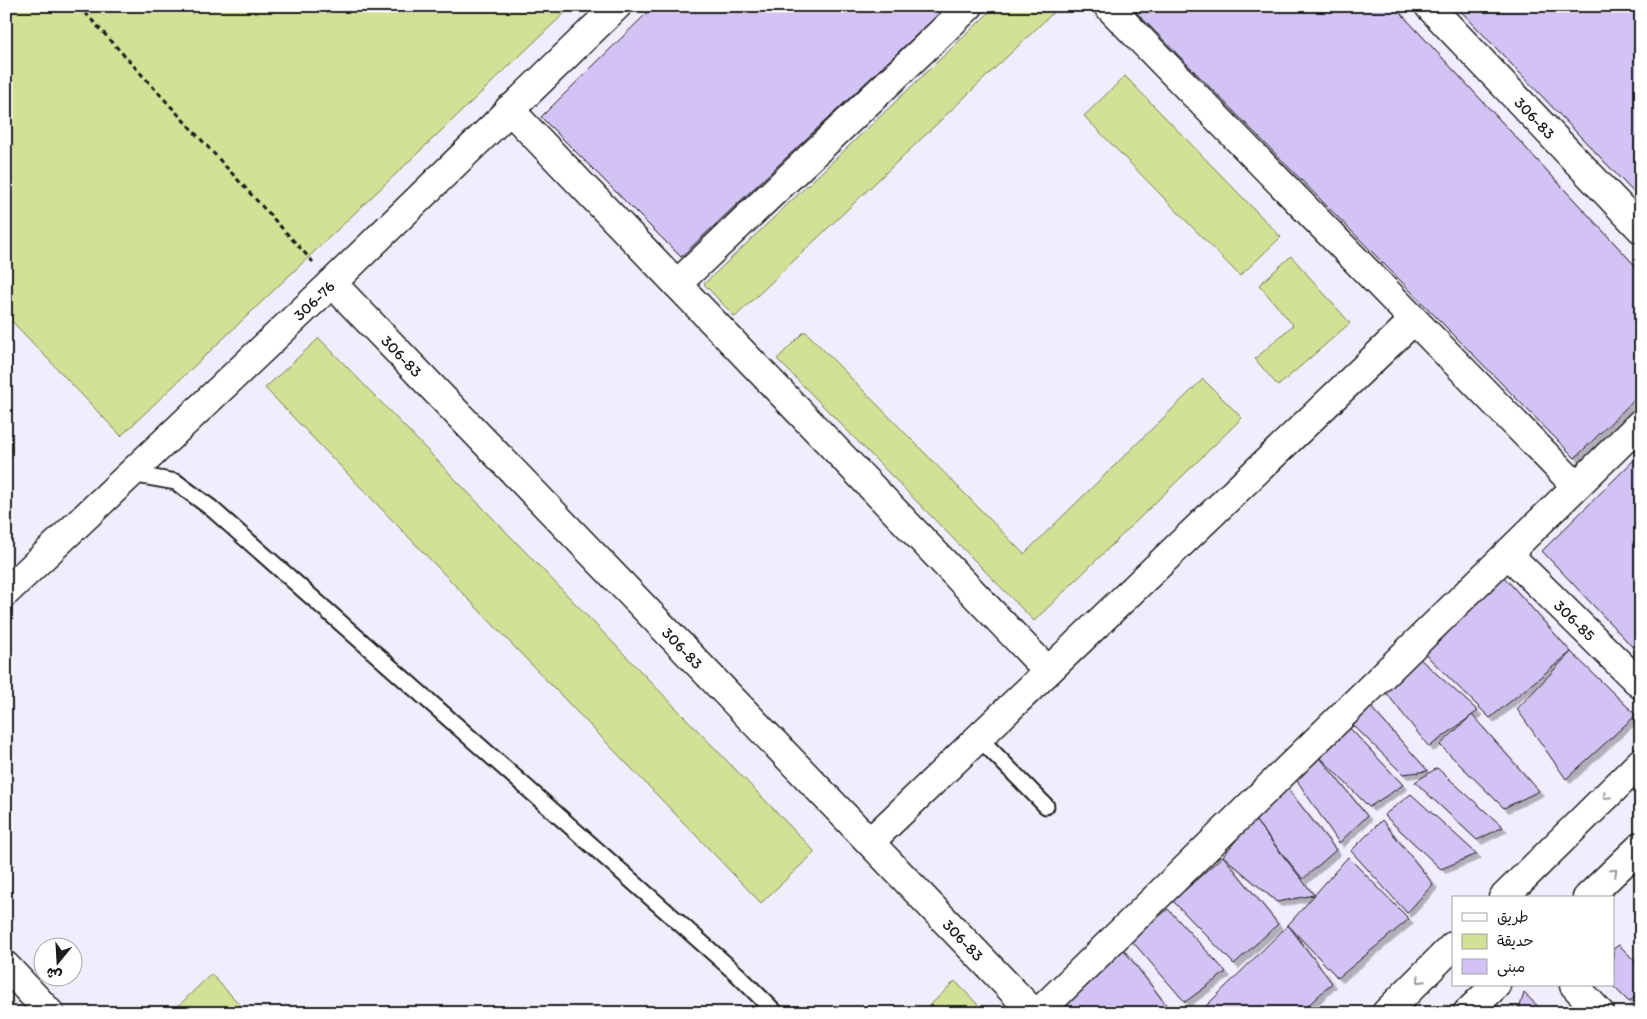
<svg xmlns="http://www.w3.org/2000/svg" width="1647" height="1019" font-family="Itim,'Playpen Sans Arabic',sans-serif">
  <defs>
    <filter id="shadow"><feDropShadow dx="4.5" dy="4.5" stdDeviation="0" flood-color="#0004"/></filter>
  </defs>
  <rect width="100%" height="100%" fill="#f2edfc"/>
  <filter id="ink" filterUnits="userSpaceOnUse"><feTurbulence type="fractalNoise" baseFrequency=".02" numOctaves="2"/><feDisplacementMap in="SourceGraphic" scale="10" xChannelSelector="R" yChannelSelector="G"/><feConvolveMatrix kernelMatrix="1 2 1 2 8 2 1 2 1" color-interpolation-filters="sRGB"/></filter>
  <g filter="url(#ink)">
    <path fill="#d1e195" stroke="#767e58" d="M6,6H572L121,436L6,315Z
      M996,6H1060L735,317L704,284Z
      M1125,76L1281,237L1240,276L1084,116Z
      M1291,256L1350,323L1278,386L1255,359L1293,325L1259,285Z
      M805,331L1024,554L1203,379L1242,418L1034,621L777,359Z
      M319,338L815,852L761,903L265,388Z
      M211,974L248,1013H171Z
      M955,981L986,1013H922Z"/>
    <path fill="#d2c3f4" stroke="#1c1c1c" filter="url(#shadow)" d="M654,6H947L681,257L541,117Z
      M1130,6H1394L1641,272V393L1575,458Z
      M1456,6H1641V200Z
      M1641,453V656L1542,551Z
      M1504,577L1571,652L1490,718L1424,653Z
      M1571,652L1636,715L1566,779L1517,709Z
      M1419,658L1478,711L1429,747L1384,690Z
      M1366,702L1428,771L1403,774L1348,720Z
      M1472,715L1539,791L1504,808L1440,745Z
      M1345,723L1403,785L1369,807L1317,754Z
      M1317,754L1367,816L1339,843L1294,776Z
      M1437,768L1503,827L1477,840L1415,782Z
      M1286,787L1336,850L1303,879L1254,819Z
      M1411,794L1477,854L1441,869L1384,815Z
      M1254,819L1314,895L1277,902L1223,856Z
      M1382,820L1433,884L1407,913L1351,851Z
      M1223,856L1278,924L1234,964L1173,901Z
      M1348,857L1409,919L1338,978L1288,925Z
      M1168,909L1226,972L1185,1002L1131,940Z
      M1288,925L1332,983L1300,1013H1199Z
      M1120,945L1170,1010L1167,1013H1064L1058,1006Z
      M1619,945L1641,967V992L1629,1002L1612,985H1613V949Z
      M1524,993L1545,1013H1518Z
      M1641,999V1013H1634L1630,1010Z"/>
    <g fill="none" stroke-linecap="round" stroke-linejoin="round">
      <g stroke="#1c1c1c" stroke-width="19">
        <path id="service" d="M131,474L176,482L211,508L737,974L776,1013
          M979,738L1046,806"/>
      </g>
      <g stroke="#1c1c1c" stroke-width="31">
        <g id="minor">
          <path d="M1108,6L1576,486"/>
          <path id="s1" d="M1429,6L1641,229"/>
          <path d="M509,109L1048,671"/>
          <path id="s2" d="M332,283L1034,1013"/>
          <path d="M677,284L969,6"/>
          <path id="s3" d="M1508,554L1641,685"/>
          <path id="s4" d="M6,592L332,283L617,6"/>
          <path d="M870,842L1413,321"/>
          <path d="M6,966L50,1013"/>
          <path d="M1574,985L1600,1013"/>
          <path d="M1038,1013L1641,423"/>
        </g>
      </g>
      <g stroke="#1c1c1c" stroke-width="31">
        <path id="tertiary" d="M1503,898L1641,762
          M1587,898L1641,846
          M1386,1013L1453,946
          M1467,1013L1496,985"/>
      </g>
      <path stroke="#1c1c1c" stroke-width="3" stroke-dasharray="5 4" stroke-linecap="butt" d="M79,6L313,262"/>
      <use href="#service" stroke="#fff" stroke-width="15"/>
      <use href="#minor" stroke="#fff" stroke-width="28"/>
      <use href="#tertiary" stroke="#fff" stroke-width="28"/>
    </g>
    <defs><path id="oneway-chevron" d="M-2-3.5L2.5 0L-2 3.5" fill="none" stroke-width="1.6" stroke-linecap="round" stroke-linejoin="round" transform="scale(1.25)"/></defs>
    <g stroke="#999">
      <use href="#oneway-chevron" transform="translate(1606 796) rotate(135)"/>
      <use href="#oneway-chevron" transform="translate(1614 872) rotate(-44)"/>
      <use href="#oneway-chevron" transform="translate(1420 980) rotate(135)"/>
    </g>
  </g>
  <g text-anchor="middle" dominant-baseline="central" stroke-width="4" stroke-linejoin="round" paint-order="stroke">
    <g font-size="16" fill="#1c1c1c" stroke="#fff">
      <text stroke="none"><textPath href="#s1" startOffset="154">306-83</textPath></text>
      <text stroke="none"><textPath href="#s4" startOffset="424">306-76</textPath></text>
      <text stroke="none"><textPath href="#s2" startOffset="101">306-83</textPath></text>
      <text stroke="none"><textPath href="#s3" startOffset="94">306-85</textPath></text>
      <text stroke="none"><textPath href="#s2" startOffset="506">306-83</textPath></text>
      <text stroke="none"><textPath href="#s2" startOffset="911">306-83</textPath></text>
    </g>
  </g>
  <rect width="1647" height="1019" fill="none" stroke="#fff" stroke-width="25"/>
  <rect x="12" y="12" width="1622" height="994" fill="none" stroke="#1c1c1c" stroke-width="2" filter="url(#ink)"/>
  <rect x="1452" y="896" width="162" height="90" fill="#ffffff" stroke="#a4a4a4"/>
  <rect x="1462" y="913" width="25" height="8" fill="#ffffff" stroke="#a4a4a4"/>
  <text x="1497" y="922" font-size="15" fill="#1c1c1c">طريق</text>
  <rect x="1462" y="934" width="25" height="15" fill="#d1e195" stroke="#a4a4a4"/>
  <text x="1497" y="946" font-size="15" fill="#1c1c1c">حديقة</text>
  <rect x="1462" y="959" width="25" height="15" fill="#d2c3f4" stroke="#a4a4a4"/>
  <text x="1497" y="972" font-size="15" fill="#1c1c1c">مبنى</text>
  <g transform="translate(58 962) rotate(198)"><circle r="24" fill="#ffffff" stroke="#a4a4a4"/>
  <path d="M0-4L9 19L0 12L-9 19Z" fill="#1c1c1c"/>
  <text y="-8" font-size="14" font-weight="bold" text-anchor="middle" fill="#1c1c1c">ش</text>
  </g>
</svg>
